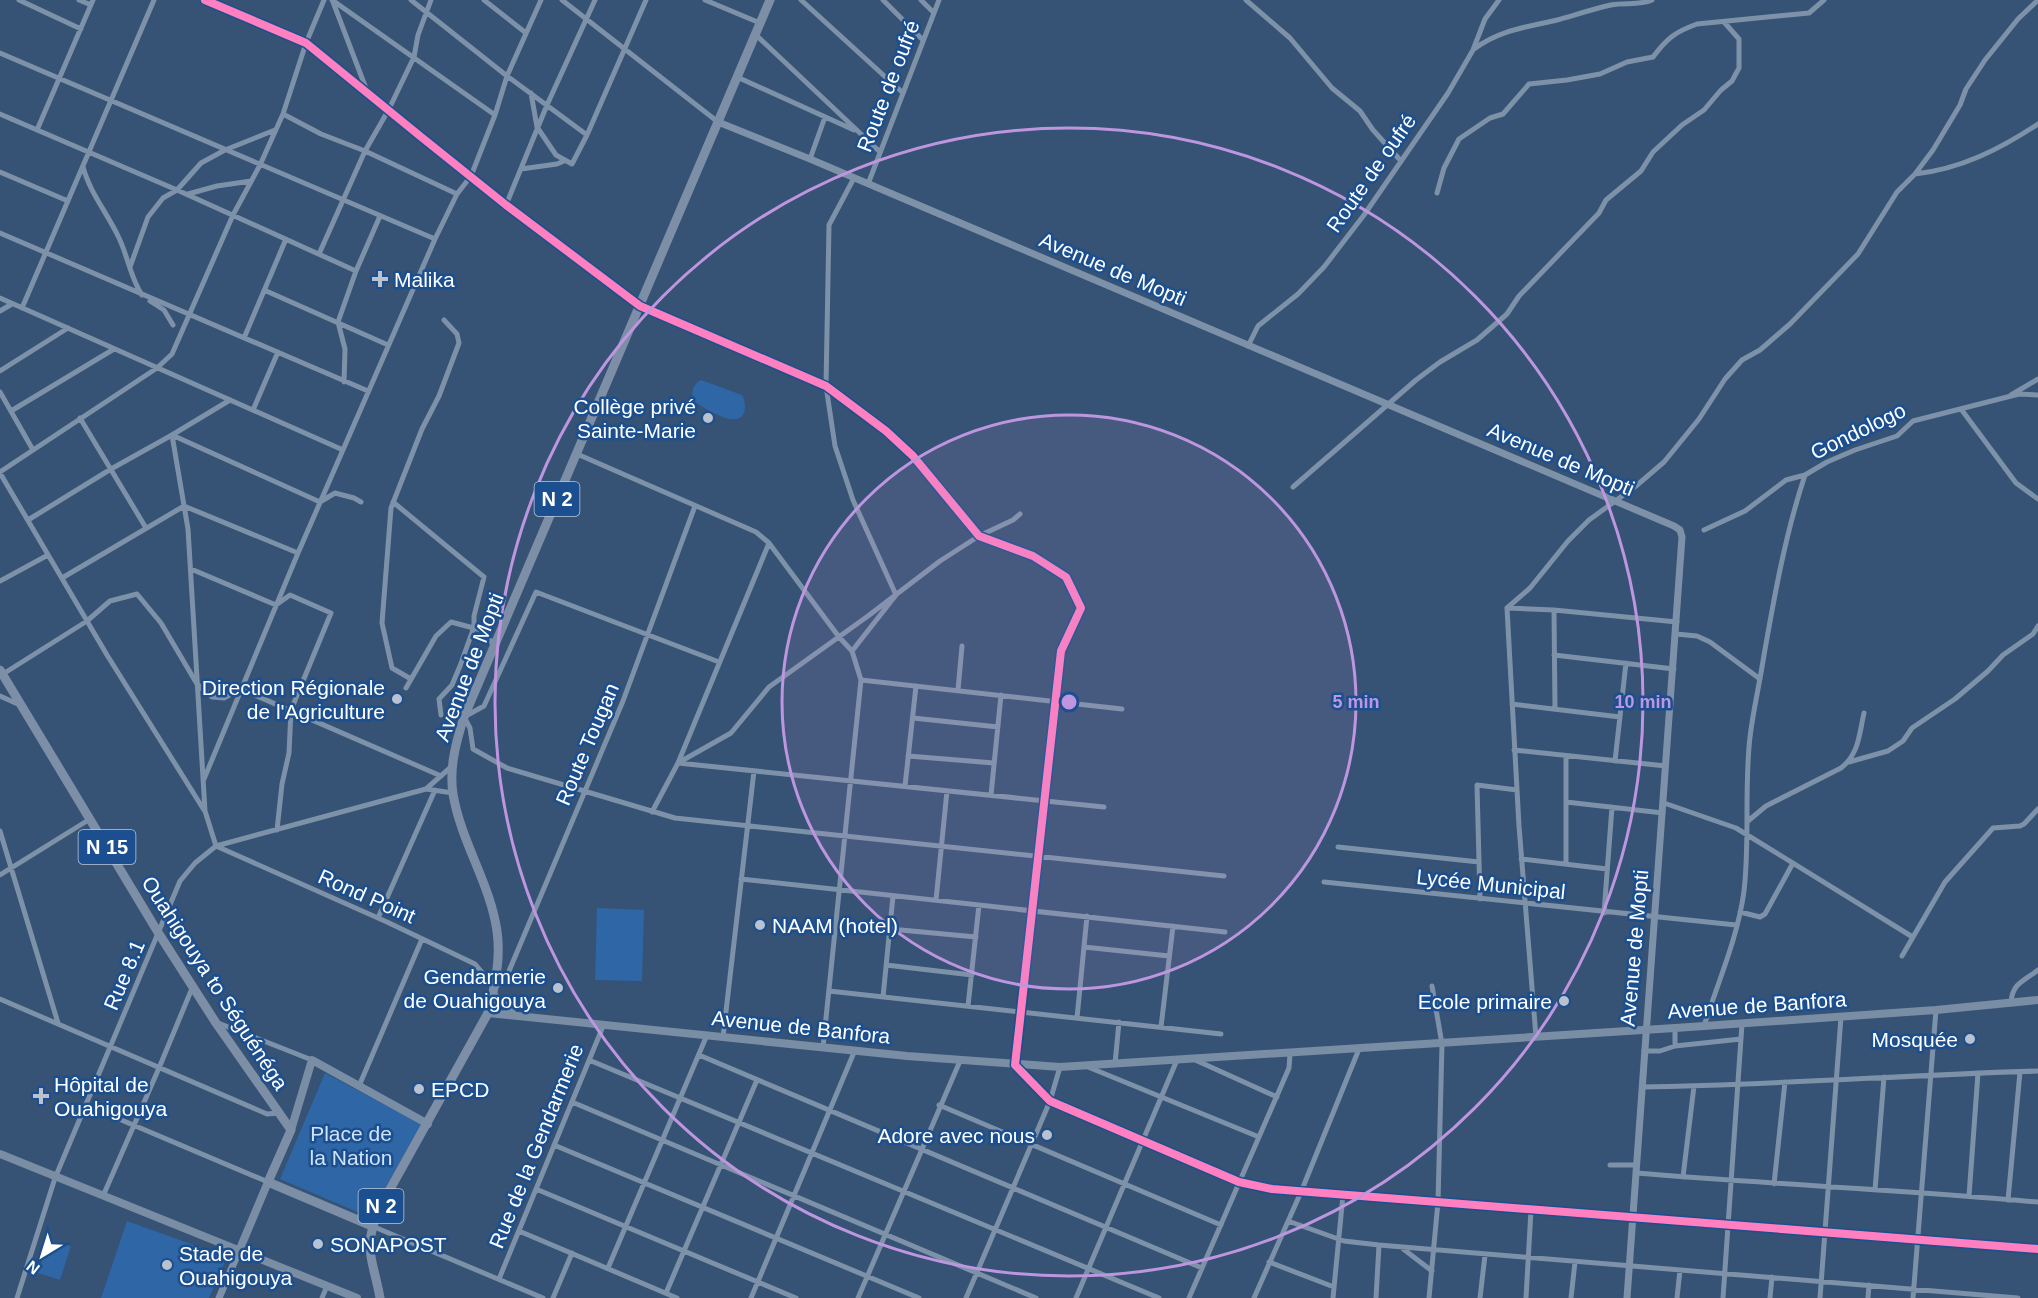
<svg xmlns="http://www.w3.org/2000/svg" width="2038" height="1298" font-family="Arial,sans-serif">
  <rect width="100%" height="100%" fill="#365274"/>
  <path fill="#2f66a5" d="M701,380L742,395C748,406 746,422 730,419C719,417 703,408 694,401C691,392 692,385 701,380Z
    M597,908L644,910L642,981L595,980Z
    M325,1073L421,1124L369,1217L280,1179Z
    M127,1221L227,1257L209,1298H101Z
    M49,1240L71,1246L60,1280L38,1273Z"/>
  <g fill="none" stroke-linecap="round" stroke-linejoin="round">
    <path stroke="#7d92a8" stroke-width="5" d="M19,0L81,29
      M79,0L91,5
      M205,0L306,43L420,136L506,205L640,306L826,386L886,431L913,456L979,536L1033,556L1066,577L1081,608L1061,651L1015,1065L1050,1101L1239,1182L1272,1189L2038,1249
      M332,0L495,115
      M411,0L507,76L587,135
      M484,0L526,33
      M562,0L718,122
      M705,0L760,23
      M801,0L903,93
      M883,0L923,40
      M921,0L933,12
      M1246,0L1290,38L1332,88L1360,111L1373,130L1401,161
      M333,2L367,91
      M756,35L880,152
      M1474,49C1499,30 1527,27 1557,20C1575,15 1593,9 1611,5C1625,2 1639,6 1652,0
      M0,53L435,239
      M737,77L854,130
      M531,93L537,127L556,155L572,164L587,135L646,0
      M0,114L177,190L356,271
      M283,114L321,134L365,151L457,194
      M37,130L93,0
      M810,159L825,117
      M83,167C90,193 108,214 119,238C128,257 131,279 142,295
      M521,169L557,164L564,161
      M0,172L68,201
      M1915,174C1961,169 2000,149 2038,124
      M868,184L939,0
      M1437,193L1444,168L1459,139L1490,118L1503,114L1529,84L1567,80L1600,74L1627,62L1653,57C1667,38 1675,32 1697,24L1809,13L1824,0
      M188,194L217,186L251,181
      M506,205L547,105L595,0
      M0,233L368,391
      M319,254L365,151L389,109L414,57L418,35L431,0
      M130,267L148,217L163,198L177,190L201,163L225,150L275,130
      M264,290L388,345
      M0,298L343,450
      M150,301L164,310L173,325
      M22,308L154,0
      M0,311L12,304
      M244,338L286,239
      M1248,346L1258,326L1298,294L1324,267L1364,215L1448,93L1473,50L1485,19L1499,0
      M0,371L68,328
      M344,382L345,349L338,322L356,271L380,216
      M0,392L33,450
      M2011,395L2038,379
      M230,400L172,435L188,529L205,811L216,846L387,922L475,964L495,988L509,971L623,701L695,506
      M1961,409L2016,483L2038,499
      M253,410L278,352
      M11,411L114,349
      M80,418L146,528
      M577,454L756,532L769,543L839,637L852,651
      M0,472L157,368L172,354L233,215L260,165L283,114L306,43L324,0
      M0,473L107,655L204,810
      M1293,487L1416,380L1440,362L1477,340L1507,314L1519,296L1599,213L1606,200L1641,171L1653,152L1682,125L1704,110L1721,90L1732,81L1739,68V39L1724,22
      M393,502L484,577L474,616V627L460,666L452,685L439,699L441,715
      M1020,514L1013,520L979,536L940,561L868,616L769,687L731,733L678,763L1104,807
      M28,520L111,469L172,435L320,502L335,493L354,498L361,502
      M1704,530L1745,511L1786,480L1805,475L1827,462L1855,450L1897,436L1913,421L2019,394L2038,395
      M191,569L276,605L290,595L331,613L291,710L289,753L282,784L277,830
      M62,578L184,506L298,553
      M0,581L48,555
      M1507,608L1530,588L1568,541L1589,520L1636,486L1664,462L1699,419L1725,379L1742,360L1760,350L1790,324L1858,254L1897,192L1915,174L1933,150L1960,105L1966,89L1985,60L2018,19L2038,0
      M1507,608L1519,826L1536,1037
      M1507,608L1554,610L1677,622
      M1554,610L1555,709
      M1676,634L1697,636L1710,642L1760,679
      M1554,655L1674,669
      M719,662L536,592L484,706L464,717L470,728L473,749L507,768L675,818L1224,876
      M3,674L87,621L110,601L137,594L161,623L197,684L212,697L224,698L241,689L441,776
      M411,679L392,668L382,623L391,508L422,429L439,396L459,343L457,334L444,320
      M861,680L1122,709
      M406,688L436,636L451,622L481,630L495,646
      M958,690L962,646
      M0,696L20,705
      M1512,704L1620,717
      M913,718L998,727
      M1514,750L1666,766
      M908,756L994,763
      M1615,761L1626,663
      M1849,762L1888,751L1903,741L1912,728L1955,699L1988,671L2003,655L2033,634L2038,626
      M451,767L426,789L453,793
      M204,779L298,553L435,239L457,194L471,176L495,115L507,76L541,0
      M905,786L916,686
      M991,795L1001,695
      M1566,802L1663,813
      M1664,803L1736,828L1911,936
      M652,812L678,763L769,543
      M1748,821L1766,806L1841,768C1859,754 1859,735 1864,713
      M0,831L58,1023
      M1338,847L1479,862
      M1521,859L1607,869
      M1566,864V756
      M0,875L90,819
      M741,879L1225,932
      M1324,882L1736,925
      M1480,899L1477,785L1517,790
      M936,900L947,791
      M1740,912L1760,917L1765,914L1793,863
      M1604,913L1612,807
      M378,918L435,790
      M890,929L976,937
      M1084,947L1169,956
      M1902,956L1945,882L1993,828L2020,826L2024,824L2038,809
      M886,965L972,975
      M829,991L1221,1034
      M883,997L893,896
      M0,999L267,1114L279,1113
      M2011,1003C2012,983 2024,981 2038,970
      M968,1006L979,905
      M1077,1018L1087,916
      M218,1023L312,1060
      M1704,1026C1718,982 1738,937 1744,891C1750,840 1744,788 1750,737C1753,712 1759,686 1763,661C1774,598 1785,535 1805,475
      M1161,1027L1173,926
      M723,1037L754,771
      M1675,1046V1028
      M823,1047L861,680L852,651L896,595L853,500L835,446L826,386L829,225L854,178
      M1644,1051H1660L1675,1046L1741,1039
      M699,1055L1202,1268
      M1193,1059L1277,1097
      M589,1060L1159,1298
      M1115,1064L1119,1022
      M1088,1067L1259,1137
      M359,1086L422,939
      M1642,1087C1774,1085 1906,1075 2038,1071
      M572,1102L1036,1298
      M86,1105L268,1182
      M939,1105L1221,1225
      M554,1145L919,1298
      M1610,1165H1636
      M1636,1173C1770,1184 1904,1190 2038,1202
      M1683,1177L1694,1086
      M1774,1184L1785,1082
      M536,1189L796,1298
      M1875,1190L1884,1077
      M103,1196L159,1068L193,986
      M1969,1196L1978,1073
      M2008,1200L2020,1072
      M1288,1221L1344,1241L1379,1245L2018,1298
      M372,1226L543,1298
      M519,1231L677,1298
      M1402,1248L1432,1271
      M1269,1262L1334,1287
      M608,1268L707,1035
      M499,1279L604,1024
      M666,1293L757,1080
      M17,1298L55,1178L180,881L195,863L216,846L426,789
      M322,1298L327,1286
      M553,1298L572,1253
      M751,1298L855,1050
      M858,1298L960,1061
      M966,1298L1050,1101L1060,1067
      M1076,1298L1177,1060
      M1189,1298L1289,1068L1290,1054
      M1254,1298L1301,1192L1359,1049
      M1333,1298L1343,1195
      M1376,1298L1379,1245
      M1429,1298L1438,1202L1442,1044L1432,986
      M1480,1298L1485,1255
      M1526,1298L1531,1210
      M1571,1298L1575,1262
      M1677,1298L1680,1270
      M1723,1298L1742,1024
      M1770,1298L1772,1277
      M1820,1298L1841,1017
      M1868,1298L1869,1285
      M1913,1298L1936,1010"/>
    <path stroke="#7d92a8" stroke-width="7" d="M718,122L810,159L1674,526L1680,530L1682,537L1627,1298
      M219,1298L239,1251"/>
    <path stroke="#798da4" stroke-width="8" d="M493,994L514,1015
      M488,1013L907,1056L1060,1067L1675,1028L1936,1010L2038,1000
      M291,1130L312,1060L428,1124
      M0,1154L357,1298
      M239,1251L268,1182"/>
    <path stroke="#7d8ea7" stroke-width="9" d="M0,670L159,934L216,1023L291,1130L268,1182L372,1226
      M380,1298C373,1258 362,1250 379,1209L488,1013C495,986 501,959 497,931C490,883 461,842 453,794C449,768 456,742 464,717L770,0"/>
    <g stroke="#1b4f8f" stroke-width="11">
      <path id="cycleway" d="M205,0L306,43L420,136L506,205L640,306L826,386L886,431L913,456L979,536L1033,556L1066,577L1081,608L1061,651L1015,1065L1050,1101L1239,1182L1272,1189L2038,1249"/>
    </g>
    <use href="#cycleway" stroke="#ff80c0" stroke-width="8"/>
  </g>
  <circle cx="1069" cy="702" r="287" fill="#bd96df" fill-opacity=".12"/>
  <g fill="none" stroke="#bd96df" stroke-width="3">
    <circle cx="1069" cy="702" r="287"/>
    <circle cx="1069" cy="702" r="574"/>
  </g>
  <g fill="#b9c2ce" stroke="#1b4f8f" stroke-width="2">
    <path d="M377 270h6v6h6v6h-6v6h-6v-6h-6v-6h6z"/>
    <circle cx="708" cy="418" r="6"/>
    <circle cx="397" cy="699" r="6"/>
    <circle cx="760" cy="925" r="6"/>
    <circle cx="558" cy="988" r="6"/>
    <circle cx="1564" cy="1001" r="6"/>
    <circle cx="1970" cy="1039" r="6"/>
    <circle cx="419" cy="1089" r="6"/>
    <path d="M38 1087h6v6h6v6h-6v6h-6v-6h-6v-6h6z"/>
    <circle cx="1047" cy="1135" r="6"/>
    <circle cx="318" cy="1244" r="6"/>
    <circle cx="167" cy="1265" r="6"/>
  </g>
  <g text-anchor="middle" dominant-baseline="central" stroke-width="5" stroke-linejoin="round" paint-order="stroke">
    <g fill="#1b4f8f" stroke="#bbcadd" stroke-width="1.5">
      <rect x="534.5" y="482" width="45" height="34" rx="4.5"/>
      <rect x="78.5" y="830" width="57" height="34" rx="4.5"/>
      <rect x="358.5" y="1189" width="45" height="34" rx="4.5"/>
    </g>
    <g font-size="20" font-weight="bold" fill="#fff">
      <text x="557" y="499">N 2</text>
      <text x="107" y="847">N 15</text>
      <text x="381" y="1206">N 2</text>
    </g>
    <g font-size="21" fill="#fff" stroke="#1b4f8f">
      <text transform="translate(888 86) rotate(-69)">Route de oufré</text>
      <text transform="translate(1371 173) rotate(-55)">Route de oufré</text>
      <text transform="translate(1113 269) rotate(23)">Avenue de Mopti</text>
      <text transform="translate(1858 431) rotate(-26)">Gondologo</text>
      <text transform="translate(1561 459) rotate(23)">Avenue de Mopti</text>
      <text transform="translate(469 667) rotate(-69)">Avenue de Mopti</text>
      <text transform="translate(587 744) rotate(-67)">Route Tougan</text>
      <text transform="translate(1491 884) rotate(6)">Lycée Municipal</text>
      <text transform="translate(367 896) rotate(24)">Rond Point</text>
      <text transform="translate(1634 948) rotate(-85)">Avenue de Mopti</text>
      <text transform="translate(124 975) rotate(-67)">Rue 8.1</text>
      <text transform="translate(215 983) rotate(57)">Ouahigouya to Séguénéga</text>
      <text transform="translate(1757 1005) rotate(-4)">Avenue de Banfora</text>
      <text transform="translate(801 1027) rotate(6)">Avenue de Banfora</text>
      <text transform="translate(536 1146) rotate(-68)">Rue de la Gendarmerie</text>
    </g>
    <g font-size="21" fill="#fff" stroke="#1b4f8f" text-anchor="start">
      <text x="394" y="279">Malika</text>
      <text x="696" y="406" text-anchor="end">Collège privé<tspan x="696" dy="24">Sainte-Marie</tspan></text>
      <text x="385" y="687" text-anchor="end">Direction Régionale<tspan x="385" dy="24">de l'Agriculture</tspan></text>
      <text x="772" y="925">NAAM (hotel)</text>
      <text x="546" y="976" text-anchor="end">Gendarmerie<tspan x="546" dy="24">de Ouahigouya</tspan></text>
      <text x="1552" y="1001" text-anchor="end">Ecole primaire</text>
      <text x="1958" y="1039" text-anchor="end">Mosquée</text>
      <text x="54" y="1084">Hôpital de<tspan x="54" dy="24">Ouahigouya</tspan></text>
      <text x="431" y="1089">EPCD</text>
      <text x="1035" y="1135" text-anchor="end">Adore avec nous</text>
      <text x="330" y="1244">SONAPOST</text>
      <text x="179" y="1253">Stade de<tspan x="179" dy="24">Ouahigouya</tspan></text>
    </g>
    <g font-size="21" fill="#cfe3fa" stroke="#1b4f8f">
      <text x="351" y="1133">Place de<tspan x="351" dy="24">la Nation</tspan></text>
    </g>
  </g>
  <circle cx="1069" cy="702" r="9" fill="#bd96df" stroke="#1b4f8f" stroke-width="3"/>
  <g font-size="18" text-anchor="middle" font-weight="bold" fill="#bd96df" stroke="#1b4f8f" stroke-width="5" stroke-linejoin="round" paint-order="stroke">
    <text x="1356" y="708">5 min</text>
    <text x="1643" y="708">10 min</text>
  </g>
  <g transform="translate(42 1256) rotate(218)" stroke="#1b4f8f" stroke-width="4.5" paint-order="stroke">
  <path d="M0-4.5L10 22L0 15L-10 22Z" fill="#ffffff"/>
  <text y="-9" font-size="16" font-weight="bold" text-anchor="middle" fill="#ffffff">N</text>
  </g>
</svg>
